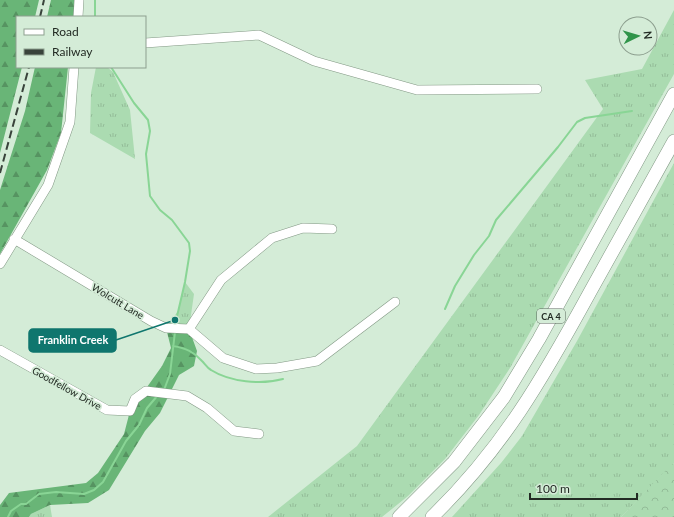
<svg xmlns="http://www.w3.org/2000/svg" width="674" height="517" font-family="Lato,sans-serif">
  <defs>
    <pattern id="grass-tufts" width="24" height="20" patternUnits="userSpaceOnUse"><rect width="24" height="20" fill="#abdbb1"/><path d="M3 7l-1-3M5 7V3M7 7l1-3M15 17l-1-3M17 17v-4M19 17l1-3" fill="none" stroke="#93bc98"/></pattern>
    <pattern id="forest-firs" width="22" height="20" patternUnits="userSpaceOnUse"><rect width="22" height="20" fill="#69b577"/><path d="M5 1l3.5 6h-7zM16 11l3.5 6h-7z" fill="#569361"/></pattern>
    <pattern id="park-crowns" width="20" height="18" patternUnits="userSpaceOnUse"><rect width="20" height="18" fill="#abdbb1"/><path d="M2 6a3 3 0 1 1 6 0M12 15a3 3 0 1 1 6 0" fill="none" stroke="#93bc98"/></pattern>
  </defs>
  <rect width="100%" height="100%" fill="#d4ecd7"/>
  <path fill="url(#grass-tufts)" d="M674,10V74L510,368L479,415L445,459L408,496L382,517H268L357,446L603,109L585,80L642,69Z
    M96,67H107L113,72L130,110L135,159L90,133L91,93Z
    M674,163V463L621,517H452L501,463L522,436L577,341Z
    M185,282L194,294L189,329L166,328L178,311Z
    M50,505L52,517H29L31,514Z"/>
  <path fill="url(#forest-firs)" d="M0,0H39L35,17H17V67H22L0,153Z
    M51,0H76L74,17H47Z
    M35,67H68L61,133L47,170L0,254V190L25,111Z
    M166,328L189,329L197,351L194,366L179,375L160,413L145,431L109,490L88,503L50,505L31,514L29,517H0V505L9,493L86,483L98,473L124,434L130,411L162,366L171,348Z"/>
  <path fill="url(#park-crowns)" d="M674,463V517H621L670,466Z"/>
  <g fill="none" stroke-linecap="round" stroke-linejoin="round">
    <path stroke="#89d595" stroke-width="2" d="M95,0V17
      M111,67L134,103L148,120L150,131L146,154L150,196L160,210L172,220L189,243L190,251L185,282L175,325
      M445,309L455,286L474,255L489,236L496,220L558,147L577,122L585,118L632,111
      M173,346C186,348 194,352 202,361C205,364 207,368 211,370C230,382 261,385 283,379
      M164,390L170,374L175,332
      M8,517L11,511L21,504H26L39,494L56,492L84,494L94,490L103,482L126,441L139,425L147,408L158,395"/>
    <g stroke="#829884" stroke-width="10">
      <path id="minor" d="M78,17L79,0
        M145,43L259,35L314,61L417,90L537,89
        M14,239L151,321L166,328L189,329
        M0,264L48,185L70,122L74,67
        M189,329L223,358L256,369L277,368L317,361L395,302
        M189,329L221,280L272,238L303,228L332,229
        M0,350L107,410L130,411L135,399L146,391L187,396L207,408L234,431L259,434"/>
    </g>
    <g stroke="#829884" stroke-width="14">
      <path id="highway" d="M399,517L454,462L504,397L539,339L674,94
        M432,517C503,448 543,378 590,292C618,242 646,191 674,141"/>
    </g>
    <use href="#minor" stroke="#fff" stroke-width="9"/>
    <use href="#highway" stroke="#fff" stroke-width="13"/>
    <path stroke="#39433b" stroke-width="2" stroke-dasharray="8 4" stroke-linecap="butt" d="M40,17L44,0
      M0,173L29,67"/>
  </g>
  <g text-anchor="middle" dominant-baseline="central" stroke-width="3.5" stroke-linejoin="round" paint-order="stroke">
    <rect fill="#d4ecd7" stroke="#58655a" stroke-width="1" x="537" y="309" width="28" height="14" rx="3"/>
    <g font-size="9" font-weight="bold" fill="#232b24">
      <text x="551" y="316">CA 4</text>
    </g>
    <g font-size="10" fill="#232b24" stroke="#d4ecd7">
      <text transform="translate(118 301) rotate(31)">Wolcutt Lane</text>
      <text transform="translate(67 388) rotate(29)">Goodfellow Drive</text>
    </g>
  </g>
  <path fill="none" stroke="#0f766e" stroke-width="1.5" d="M175 320L116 340"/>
  <circle fill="#0f766e" stroke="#d4ecd7" stroke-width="1.5" cx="175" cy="320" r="4"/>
  <rect fill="#0f766e" stroke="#0f766e" stroke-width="1.5" x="29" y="329" width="87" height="23" rx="4"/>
  <g font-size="11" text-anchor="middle" font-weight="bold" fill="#fff">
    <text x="73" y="344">Franklin Creek</text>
  </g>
  <rect x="16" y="16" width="130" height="52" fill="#d4ecd7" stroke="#8d9f8f"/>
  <rect x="24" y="29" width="20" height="6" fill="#ffffff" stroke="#8d9f8f"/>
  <text x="52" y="36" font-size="12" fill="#232b24">Road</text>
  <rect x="24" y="49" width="20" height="6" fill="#39433b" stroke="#8d9f8f"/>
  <text x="52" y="56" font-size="12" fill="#232b24">Railway</text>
  <g transform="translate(638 36) rotate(85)"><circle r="19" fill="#d4ecd7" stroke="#8d9f8f"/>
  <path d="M0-3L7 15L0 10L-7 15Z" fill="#2f9449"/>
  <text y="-6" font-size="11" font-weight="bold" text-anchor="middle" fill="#232b24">N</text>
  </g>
  <path d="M530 493v6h107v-6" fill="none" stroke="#232b24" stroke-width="2"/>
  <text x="536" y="493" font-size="12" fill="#232b24" stroke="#d4ecd7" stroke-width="3" paint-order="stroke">100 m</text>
</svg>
